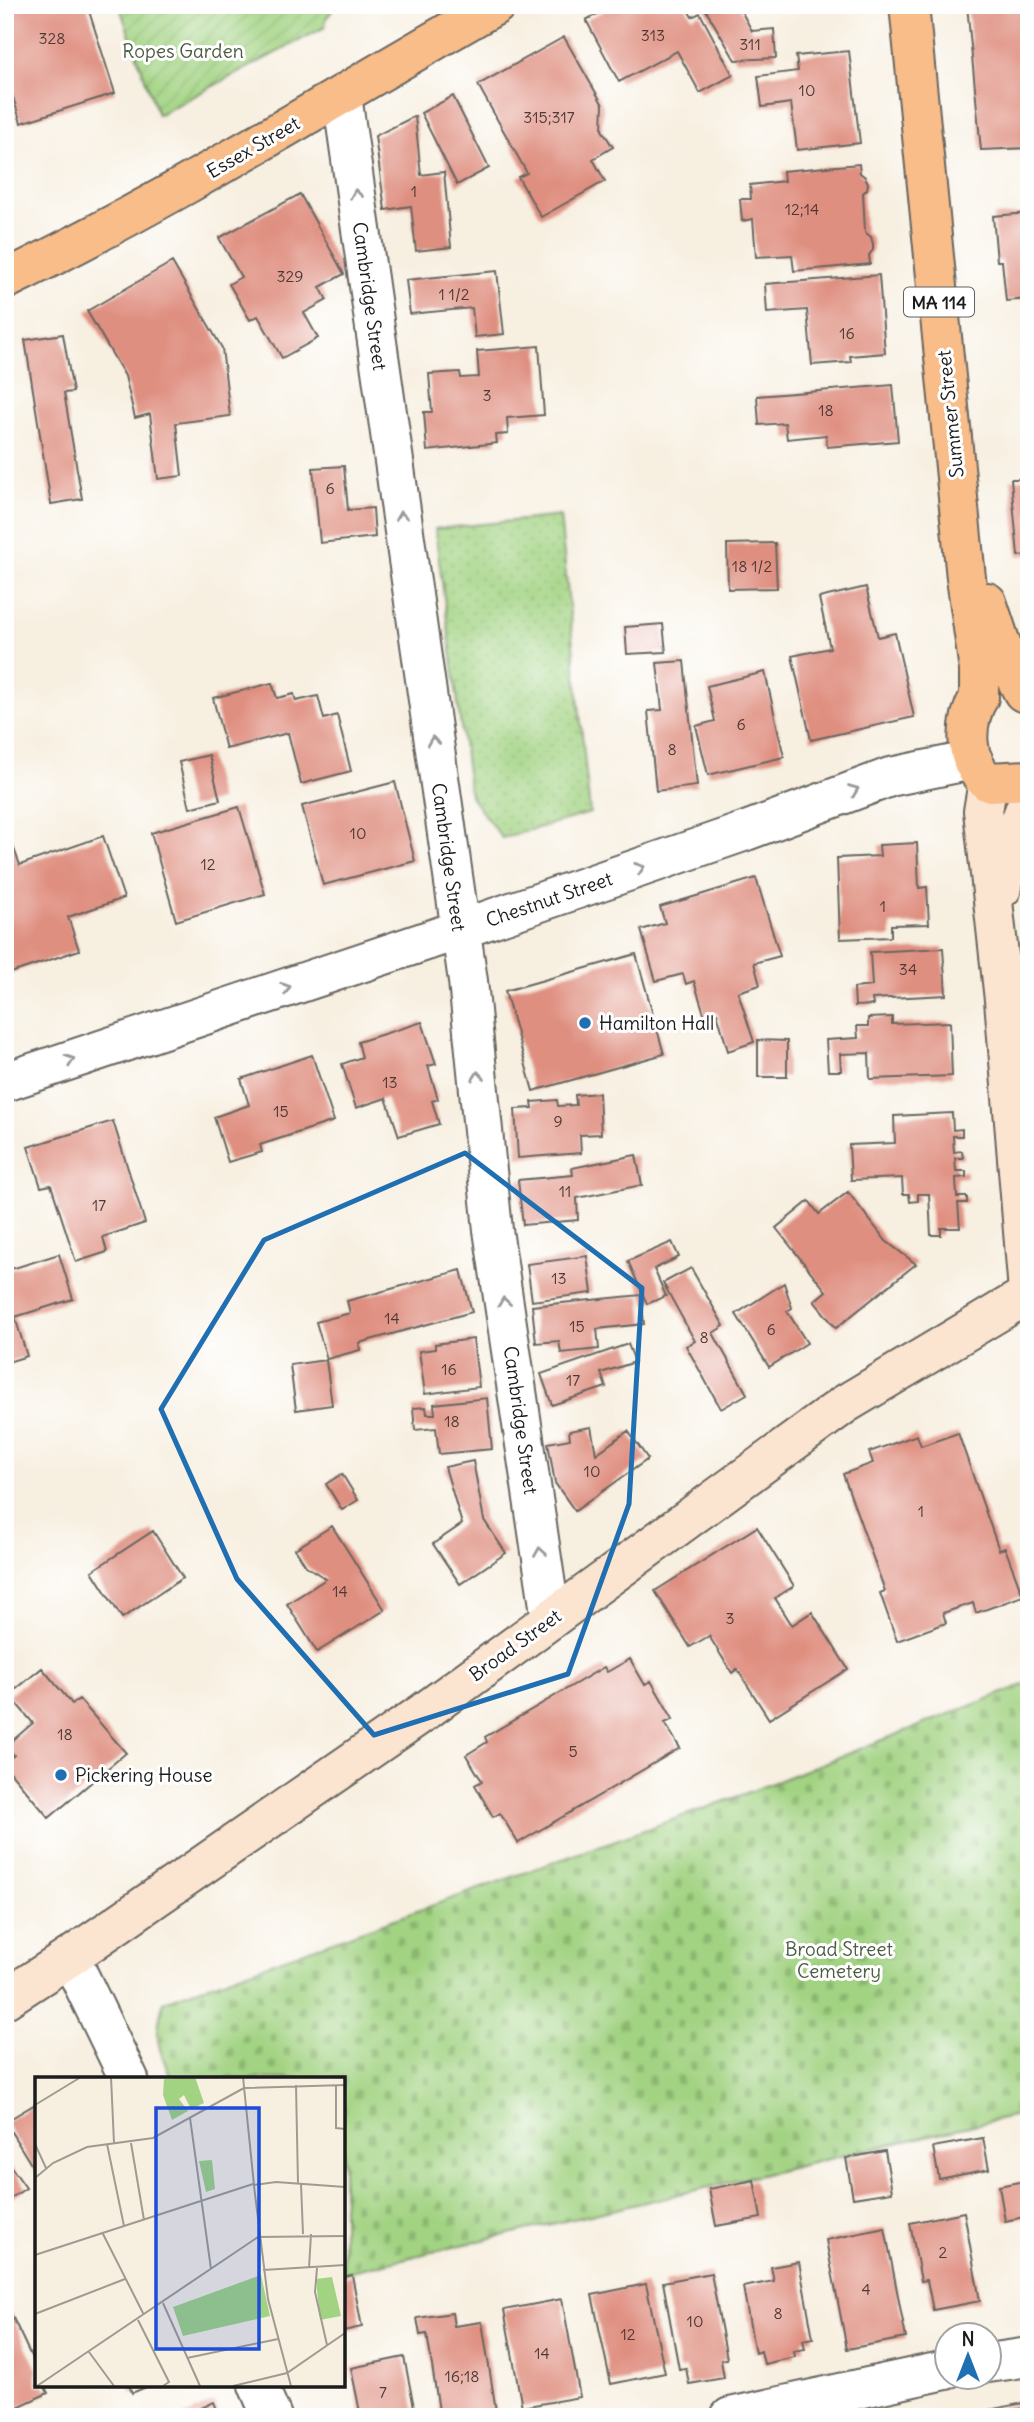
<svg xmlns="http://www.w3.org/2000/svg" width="1034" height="2422" font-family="Delius,sans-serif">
  <defs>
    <pattern id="grass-dots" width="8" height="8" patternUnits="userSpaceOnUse" patternTransform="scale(1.75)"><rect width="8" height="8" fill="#a2d382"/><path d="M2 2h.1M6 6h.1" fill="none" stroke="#8bb570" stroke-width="1.8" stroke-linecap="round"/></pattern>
    <pattern id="cemetery-stones" width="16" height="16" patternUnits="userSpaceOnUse" patternTransform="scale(1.75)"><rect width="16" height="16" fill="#a2d382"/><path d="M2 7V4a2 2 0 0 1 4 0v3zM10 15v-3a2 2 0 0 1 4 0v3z" fill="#8bb570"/></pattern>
    <pattern id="garden-furrows" width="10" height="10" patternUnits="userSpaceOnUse" patternTransform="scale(1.75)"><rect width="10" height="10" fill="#a2d382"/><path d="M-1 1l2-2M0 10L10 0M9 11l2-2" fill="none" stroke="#8bb570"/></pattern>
  </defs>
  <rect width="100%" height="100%" fill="#fff"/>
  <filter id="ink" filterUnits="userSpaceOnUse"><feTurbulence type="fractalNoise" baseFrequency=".0143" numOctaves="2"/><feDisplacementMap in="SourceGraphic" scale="14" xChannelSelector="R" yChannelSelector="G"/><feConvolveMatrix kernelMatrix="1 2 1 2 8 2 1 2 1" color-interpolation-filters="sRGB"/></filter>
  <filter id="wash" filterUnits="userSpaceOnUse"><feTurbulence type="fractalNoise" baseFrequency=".00686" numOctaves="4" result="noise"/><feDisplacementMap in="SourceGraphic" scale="28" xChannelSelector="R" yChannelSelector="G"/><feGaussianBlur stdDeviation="1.57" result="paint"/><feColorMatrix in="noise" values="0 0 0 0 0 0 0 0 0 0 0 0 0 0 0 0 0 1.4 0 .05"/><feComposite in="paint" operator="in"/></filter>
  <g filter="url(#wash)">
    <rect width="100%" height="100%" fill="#f7efe0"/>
    <path fill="url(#grass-dots)" stroke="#5f784f" stroke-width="2" d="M560,516L590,813L502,838L470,796L435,529Z"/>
    <path fill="url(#cemetery-stones)" stroke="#5f784f" stroke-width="2" d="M1029,1683V2112L343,2273V2079H172C157,2045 153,2038 164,2001L731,1799Z"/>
    <path fill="url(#garden-furrows)" stroke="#5f784f" stroke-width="2" d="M119,5H329L332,11L326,18L325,27L158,115Z"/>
    <g id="blocks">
      <path fill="#df8f80" d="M5,5H87L115,93L21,123L5,71Z
        M614,5H685L692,17L700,13L733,75L700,93L677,51L619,82L586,20Z
        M703,5H738L752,31L774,29L776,58L735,60Z
        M967,5H1023V12H1029V148L981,150Z
        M564,37L603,105L602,130L613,147L593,159L605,181L541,217L518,177L527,173L478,85Z
        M849,51L860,143L797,150L791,103L762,107L758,76L798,71L796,56Z
        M453,96L489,168L457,185L421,113Z
        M415,116L421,175L444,172L451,247L416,251L411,206L385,210L375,136Z
        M859,164L860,173L865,177L868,183L867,189L863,193L865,232L871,237L873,244V250L869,255L870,264L794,271L792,255L756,257L753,219L742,221L740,199H751L750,185L784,181L783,171Z
        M300,194L344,274L320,287L327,300L304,313L318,338L282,358L258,316L250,320L229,284L241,277L219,238Z
        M1029,213V299L1006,301L1002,261H997L993,216Z
        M172,262L222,348L230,416L176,423L182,476L158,479L150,414L135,418L125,376L87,311Z
        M497,271L504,334L475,337L472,308L410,314L406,280Z
        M879,275L885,353L850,356L851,362L812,365L807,310L767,313L765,284Z
        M63,334L73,392L64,393L82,499L51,504L25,340Z
        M539,346L544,415L507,418L508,434L496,435L497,443L427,451L424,412H432L429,374L460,372L461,378L479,377L477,351Z
        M893,385L898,441L827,447L826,435L787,439L785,423L759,425L757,396Z
        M344,466L348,510L373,508L375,537L320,543L313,468Z
        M1011,479H1029V555L1018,556Z
        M775,543L777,588L728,589L727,544Z
        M866,587L878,637L895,633L914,717L811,740L792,656L830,648L819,598Z
        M663,624L666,652L627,654L625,627Z
        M684,661L697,786L656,791L648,711L662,710L657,663Z
        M765,672L784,757L708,775L696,726L715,721L707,686Z
        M272,683L277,698L294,694L296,701L318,696L324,719L337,715L351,771L301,784L288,733L226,749L213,698Z
        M209,755L220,800L190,808L179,762Z
        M395,782L415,861L323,885L302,806Z
        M239,807L265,894L176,921L151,833Z
        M5,824L20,865L103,836L124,898L68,917L79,950L5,975Z
        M917,843L919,888L927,887L929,924L891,925V937L840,939L837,858L880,856L879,845Z
        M756,878L780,956L754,963L760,985L738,992L754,1042L728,1051L717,1013L705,1017L694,981L686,984L683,974L656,981L641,930L665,923L660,907Z
        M943,948L946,995L872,999L873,1005L855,1006L854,988L872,986L870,952Z
        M636,954L664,1054L533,1091L505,991Z
        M892,1017V1024L950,1022L952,1076L870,1079L869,1053L840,1054L841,1071H828L826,1040L858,1038L857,1026H868V1018Z
        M422,1022L436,1064L428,1066L438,1099L432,1101L439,1124L399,1136L386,1098L356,1108L342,1064L362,1057L358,1042Z
        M758,1040L787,1041V1077H758Z
        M312,1055L334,1121L260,1145L262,1152L228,1162L214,1117L249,1105L241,1079Z
        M599,1093L601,1134L580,1135L581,1153L518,1158L515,1109L533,1108L532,1102L557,1100L558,1106L576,1105L575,1095Z
        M952,1113L953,1130L962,1129V1136H953L954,1152L962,1151L963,1158H955L956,1171H966V1177L956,1178L957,1197H967V1203H958L960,1228H941V1235H931L929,1194H918V1201L910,1202L909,1194H903L902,1178L851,1180L849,1145L895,1143L894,1116Z
        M113,1121L145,1223L103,1237L107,1252L76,1262L51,1185L41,1187L28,1147Z
        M636,1155L642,1185L577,1198L578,1220L523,1225L518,1180L573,1175L572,1168Z
        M848,1192L886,1241L916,1264L836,1328L814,1301L826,1291L776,1228L809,1201L819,1214Z
        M672,1242L679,1257L654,1269L666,1296L647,1304L628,1261Z
        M59,1254L73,1299L15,1317L27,1356L5,1363V1271Z
        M587,1256L592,1293L532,1301L527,1264Z
        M691,1268L724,1326L713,1333L747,1394L721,1409L686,1346L695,1341L663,1283Z
        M461,1270L472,1312L359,1343L360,1350L327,1359L316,1322L350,1313L347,1301Z
        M784,1283L792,1308L787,1311L807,1343L769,1367L736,1314Z
        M641,1295L644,1324L597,1329L599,1349L561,1353L559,1341L536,1343L532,1306Z
        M473,1339L479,1387L425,1394L419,1351L435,1349V1344Z
        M628,1344L635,1362L601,1373L606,1387L552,1405L541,1374Z
        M326,1360L332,1405L296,1410L290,1365Z
        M487,1398L492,1449L439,1454L436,1428L415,1430L413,1408L426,1407L427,1414H435L434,1404Z
        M591,1427L596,1454L628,1431L648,1459L575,1511L555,1483L548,1443L570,1439L569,1431Z
        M958,1433L999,1550L1005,1548L1023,1596L976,1613L973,1603L943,1613L946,1623L897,1641L880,1593L885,1591L843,1474L873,1463L869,1452L917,1435L921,1446Z
        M473,1461L484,1520L506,1553L460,1584L433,1544L462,1524L445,1467Z
        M342,1474L358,1500L342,1510L326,1484Z
        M332,1526L385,1610L317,1652L287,1604L326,1579L306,1566L295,1549Z
        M757,1527L794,1586L775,1598L792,1625L812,1612L848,1669L769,1719L737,1669L732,1673L709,1636L690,1647L655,1591Z
        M153,1531L183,1578L122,1618L92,1571Z
        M630,1659L645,1685L651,1681L673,1719L665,1723L680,1748L518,1843L500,1813L493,1817L475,1785L482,1781L466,1755L487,1742L485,1737L604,1667L607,1672Z
        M42,1668L72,1704L79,1699L126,1753L49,1818L5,1766V1762L14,1755L6,1746L33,1723L9,1695Z
        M37,2103V2174L5,2122Z
        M983,2138L989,2169L939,2179L933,2147Z
        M885,2151L892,2192L853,2198L846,2158Z
        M5,2158L26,2188L5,2202Z
        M754,2180L761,2218L716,2226L709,2189Z
        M1029,2180V2216L1005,2221L999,2186Z
        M964,2212L980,2301L933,2310L927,2280L921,2281L910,2223Z
        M885,2228L906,2338L847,2349L826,2240Z
        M799,2262L813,2338L803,2340L805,2349L794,2351L795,2357L764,2364L761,2351L755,2353L743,2287L774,2281L771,2267Z
        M711,2273L727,2359L721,2360L724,2378L689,2384L686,2368L679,2369L663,2282Z
        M352,2275L362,2327L343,2331V2277Z
        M646,2284L665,2373L611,2384L592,2295Z
        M562,2299L580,2397L522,2407L504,2310Z
        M5,2301L37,2369V2385H44L48,2393L5,2413Z
        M452,2313L454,2326L482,2322L497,2417H440L427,2334L420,2335L417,2318Z
        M404,2357L416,2417H361L351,2368Z
        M129,2385H151L132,2393Z
        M214,2402L220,2417H182Z
        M1029,2402V2417H985L984,2411Z"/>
    </g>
  </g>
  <g filter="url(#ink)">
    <use href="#blocks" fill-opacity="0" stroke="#696661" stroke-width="2"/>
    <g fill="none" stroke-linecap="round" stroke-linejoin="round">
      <g stroke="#696661" stroke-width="42">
        <path id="street" d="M342,96L468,981L493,1230L551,1619
          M5,1082L459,930L746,831L890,777L973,760
          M70,1957L129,2079
          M988,2363L1029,2357
          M258,2385L272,2417
          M730,2417L946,2370"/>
      </g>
      <g stroke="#696661" stroke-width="42">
        <path id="secondary" d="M988,782L983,811L1004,1000L1029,1304
          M1002,888L1011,845L1029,798
          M5,1999L70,1957L424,1712L845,1404L1027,1295"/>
      </g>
      <g stroke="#696661" stroke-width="42">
        <path id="primary" d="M909,5L966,578L979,670V697
          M5,280C174,198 333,98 496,5
          M987,602L1007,662L1023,692
          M979,697C964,723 963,761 988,782L1029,780"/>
      </g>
      <use href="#street" stroke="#fff" stroke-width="38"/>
      <use href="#secondary" stroke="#fce5d0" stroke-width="38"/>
      <use href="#primary" stroke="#f8bd89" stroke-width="38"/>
    </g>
    <defs><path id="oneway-chevron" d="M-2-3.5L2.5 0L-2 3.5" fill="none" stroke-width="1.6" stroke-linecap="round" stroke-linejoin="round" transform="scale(1.75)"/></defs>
    <g stroke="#999">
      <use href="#oneway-chevron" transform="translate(356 194) rotate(-98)"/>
      <use href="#oneway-chevron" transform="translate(401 516) rotate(-98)"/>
      <use href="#oneway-chevron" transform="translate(433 741) rotate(-98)"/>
      <use href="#oneway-chevron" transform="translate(854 790) rotate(-21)"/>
      <use href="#oneway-chevron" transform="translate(640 868) rotate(-19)"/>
      <use href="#oneway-chevron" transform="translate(286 988) rotate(-19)"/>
      <use href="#oneway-chevron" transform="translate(70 1060) rotate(-19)"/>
      <use href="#oneway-chevron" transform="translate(478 1076) rotate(-96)"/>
      <use href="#oneway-chevron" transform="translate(504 1302) rotate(-98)"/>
      <use href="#oneway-chevron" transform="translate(540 1552) rotate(-99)"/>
    </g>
  </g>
  <path fill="none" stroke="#1f6fb2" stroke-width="5" stroke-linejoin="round" d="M465,1153L642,1288L629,1504L568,1674L374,1735L237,1579L161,1409L264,1240Z"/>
  <g fill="#1f6fb2" stroke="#fff" stroke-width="2.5">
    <circle cx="585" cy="1023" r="7"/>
    <circle cx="61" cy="1775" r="7"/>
  </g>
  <g text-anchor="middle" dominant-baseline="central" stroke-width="6" stroke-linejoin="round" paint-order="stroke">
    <g font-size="16" fill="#4d3935">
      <text x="653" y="35">313</text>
      <text x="52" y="38">328</text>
      <text x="750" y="44">311</text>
      <text x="807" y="90">10</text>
      <text x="549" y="117">315;317</text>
      <text x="414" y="191">1</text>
      <text x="802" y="209">12;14</text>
      <text x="290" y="276">329</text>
      <text x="454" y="294">1 1/2</text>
      <text x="847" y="333">16</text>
      <text x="487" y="395">3</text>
      <text x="826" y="410">18</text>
      <text x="330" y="488">6</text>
      <text x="752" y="566">18 1/2</text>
      <text x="741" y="724">6</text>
      <text x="672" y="749">8</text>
      <text x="358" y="833">10</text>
      <text x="208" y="864">12</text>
      <text x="883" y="906">1</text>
      <text x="908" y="969">34</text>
      <text x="390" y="1082">13</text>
      <text x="281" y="1111">15</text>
      <text x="558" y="1121">9</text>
      <text x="565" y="1191">11</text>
      <text x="99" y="1205">17</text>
      <text x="559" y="1278">13</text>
      <text x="392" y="1318">14</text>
      <text x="577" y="1326">15</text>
      <text x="771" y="1329">6</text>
      <text x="704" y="1337">8</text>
      <text x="449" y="1369">16</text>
      <text x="573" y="1380">17</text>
      <text x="452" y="1421">18</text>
      <text x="592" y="1471">10</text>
      <text x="921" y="1511">1</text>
      <text x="340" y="1591">14</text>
      <text x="730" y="1618">3</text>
      <text x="65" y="1734">18</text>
      <text x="573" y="1751">5</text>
      <text x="943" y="2252">2</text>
      <text x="866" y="2289">4</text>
      <text x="778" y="2313">8</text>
      <text x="695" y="2321">10</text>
      <text x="628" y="2334">12</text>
      <text x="542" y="2353">14</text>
      <text x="462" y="2376">16;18</text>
      <text x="383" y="2392">7</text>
    </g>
    <rect fill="#fff" stroke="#606060" stroke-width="2" x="904" y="287.5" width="70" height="29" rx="5"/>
    <g font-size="18" font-weight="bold" fill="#1c1c1c">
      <text x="939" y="302">MA 114</text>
    </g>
    <g font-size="19" fill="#4b5c40" stroke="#fff">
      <text x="183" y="51">Ropes Garden</text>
      <text x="839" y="1949">Broad Street<tspan x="839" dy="22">Cemetery</tspan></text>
    </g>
    <g font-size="19" fill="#1c1c1c" stroke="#fff">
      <text transform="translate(253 147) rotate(-30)">Essex Street</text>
      <text transform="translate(370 296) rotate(82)">Cambridge Street</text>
      <text transform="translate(950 414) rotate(-96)">Summer Street</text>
      <text transform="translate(449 857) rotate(82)">Cambridge Street</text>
      <text transform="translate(549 899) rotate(-19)">Chestnut Street</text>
      <text transform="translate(521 1420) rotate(82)">Cambridge Street</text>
      <text transform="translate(515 1645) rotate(-36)">Broad Street</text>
    </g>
    <g font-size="19" fill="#1c1c1c" stroke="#fff" text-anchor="start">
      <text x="599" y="1023">Hamilton Hall</text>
      <text x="75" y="1775">Pickering House</text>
    </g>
  </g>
  <g transform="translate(35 2077)">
    <rect width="310" height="310" fill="#f7efe0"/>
    <path d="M177,83L180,112L171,115L164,84ZM297,200L306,239L285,243L281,202Z" fill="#a2d382"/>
    <path d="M226,198L235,239L148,259L138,230Z" fill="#a2d382"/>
    <path d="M160,0L169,26L156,32L149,18L144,22L153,34L137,43L128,18L129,2Z" fill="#a2d382"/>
    <path fill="none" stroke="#9f9b92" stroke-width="2" d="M76,0L79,66M208,0L219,108L241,105L310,110M261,8L263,107M301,8V51L310,52M209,11L310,8M0,28L46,0M155,41L176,192M96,66L109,143M0,67L11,91M72,67L89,149M0,101L18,86L52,70L118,61L209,11M266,107L268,157M219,109L233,222L256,309M67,155L109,238M0,178L218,107M274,191L276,157M282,191L280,215L292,268M228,193L310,188M128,226L165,309M0,237L90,202M103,243L134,305L128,309M54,275L79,309M152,281L243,262M2,309L223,160L310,159M198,309L252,296L310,256"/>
    <path fill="#1d4ed8" fill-opacity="0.15" stroke="#1d4ed8" stroke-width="3.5" d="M121,31H224V272H121Z"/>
    <rect width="310" height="310" fill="none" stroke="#1c1c1c" stroke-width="3.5"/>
  </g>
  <rect width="1034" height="2422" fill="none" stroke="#fff" stroke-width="28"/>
  <g transform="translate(968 2356)"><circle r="33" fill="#ffffff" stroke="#a4a4a4" stroke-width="2"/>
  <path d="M0-5L12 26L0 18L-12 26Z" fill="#1f6fb2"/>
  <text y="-10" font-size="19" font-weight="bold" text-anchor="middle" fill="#1c1c1c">N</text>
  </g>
</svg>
